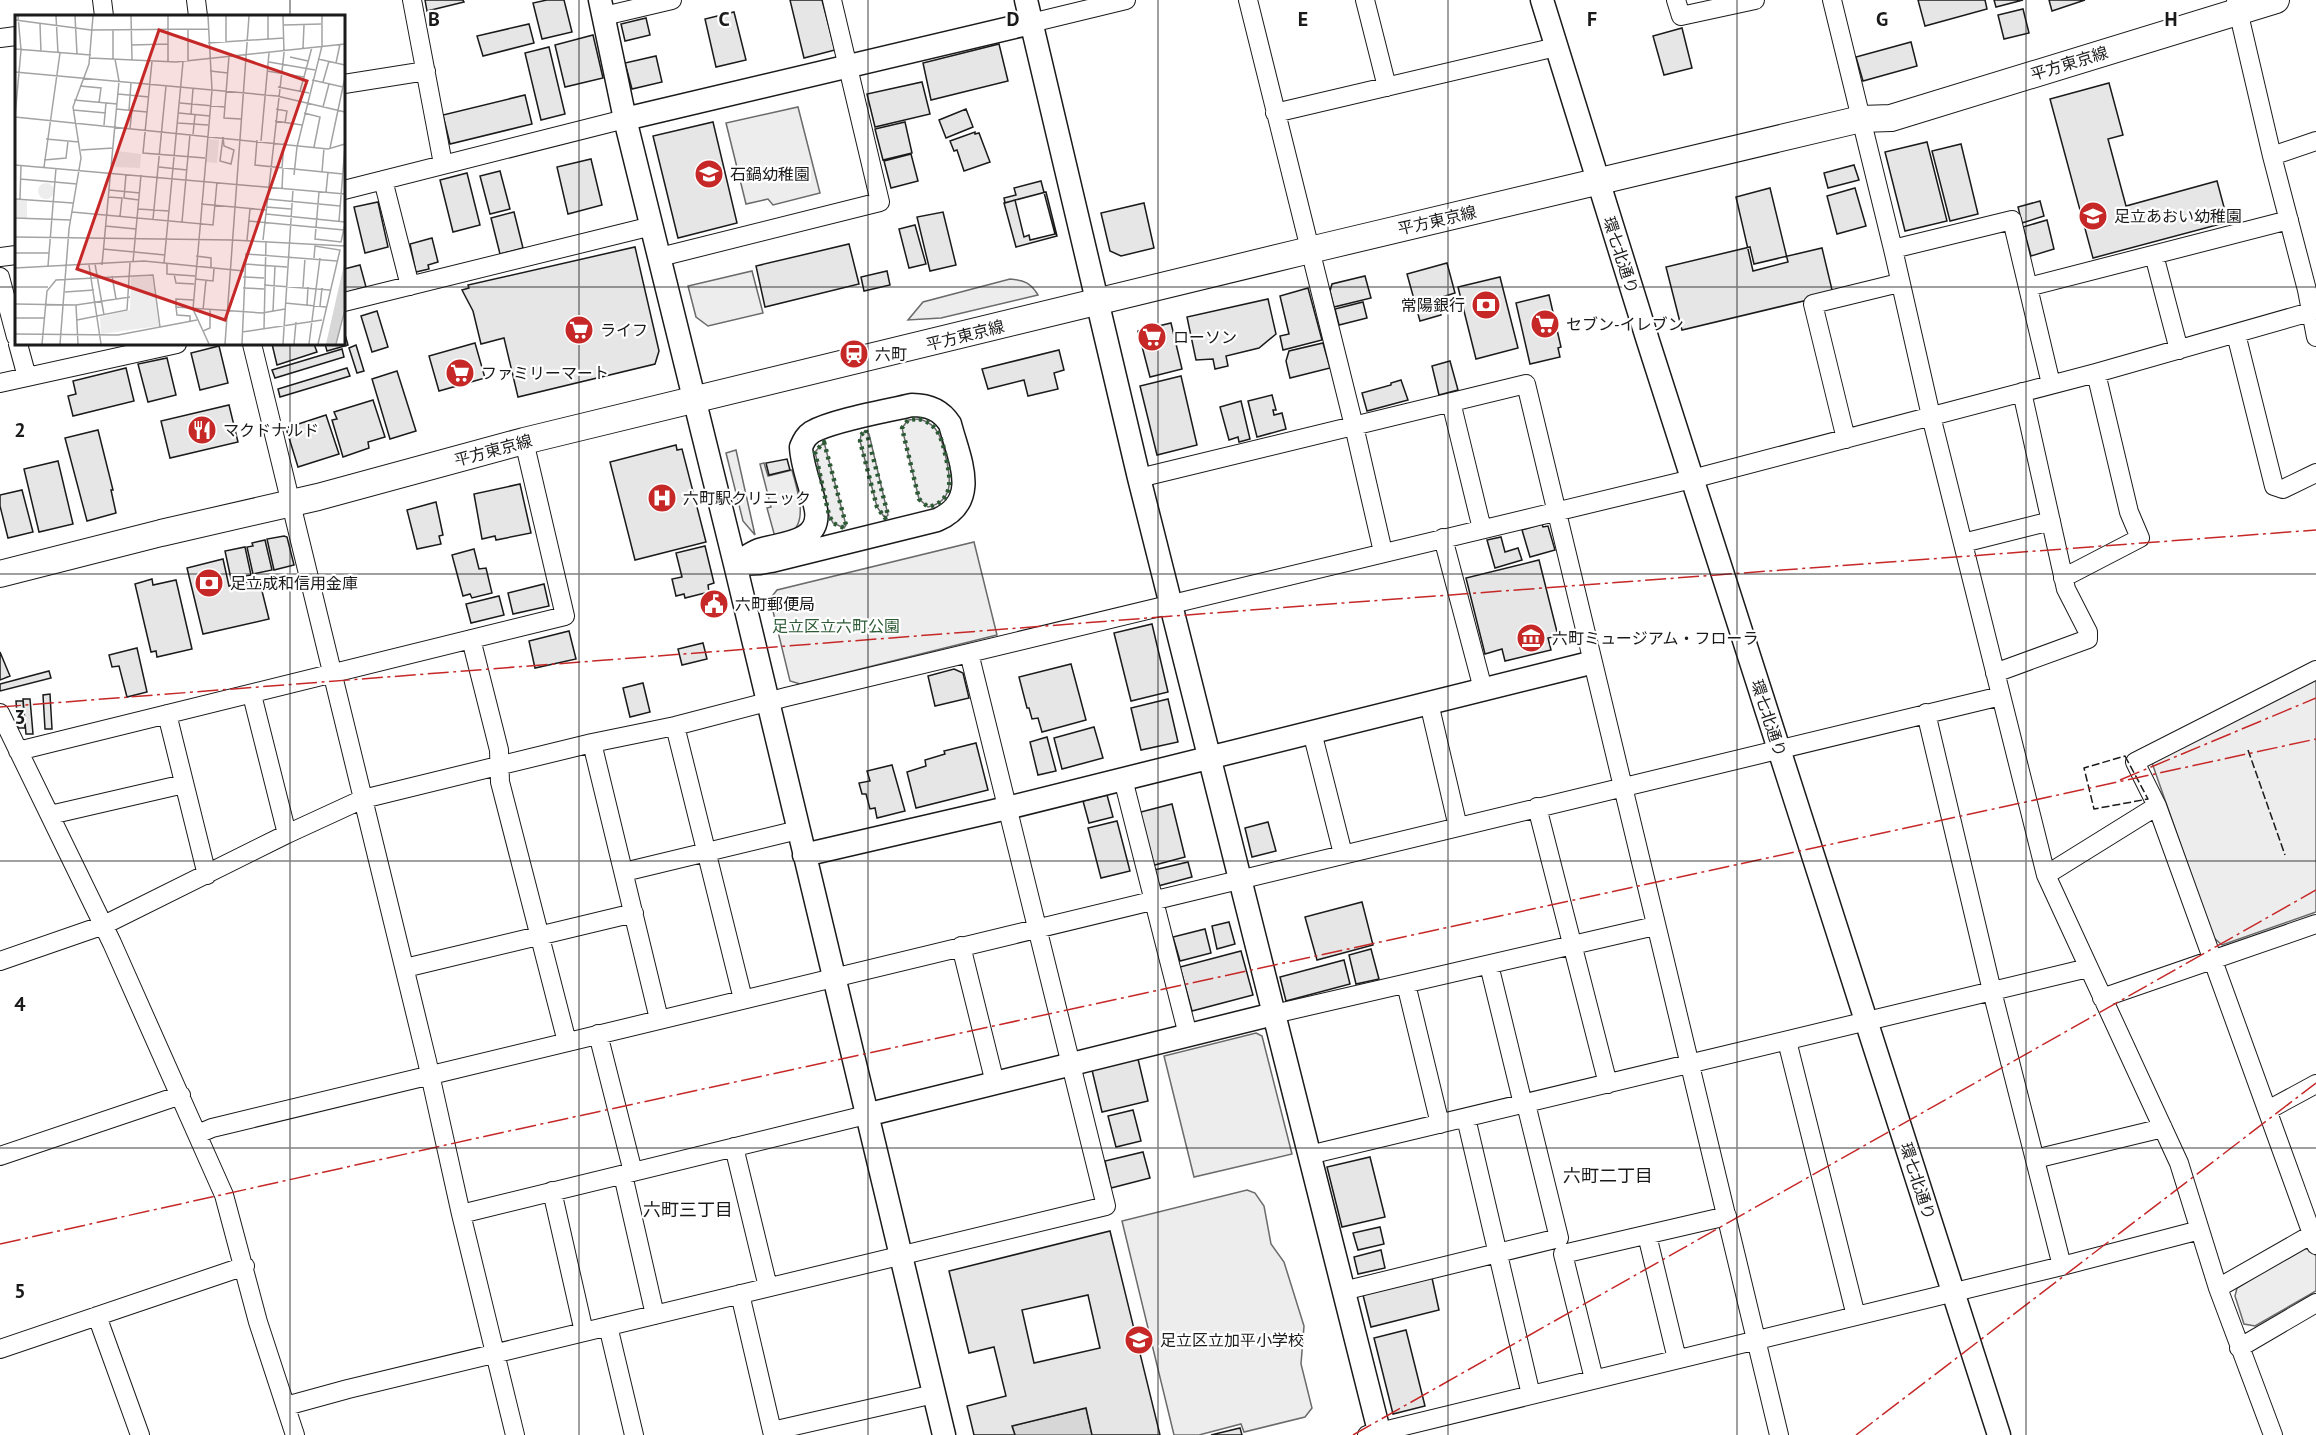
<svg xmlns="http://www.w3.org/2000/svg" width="2316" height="1435" font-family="'PT Sans','Noto Sans JP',sans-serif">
  <rect width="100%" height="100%" fill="#fff"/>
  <path fill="#ededed" stroke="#6a6a6a" stroke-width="1.5" d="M798,107L820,193L773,205L768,199L746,204L726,123Z
    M752,271L763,313L708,326L696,317L688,286Z
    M1010,279C1024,280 1031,283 1038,295L941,318L908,320L923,302Z
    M919,419C939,424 942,440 946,458C951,479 954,501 928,507L919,499L902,428L908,420Z
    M865,431L869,434L888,515L885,518L877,507L860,441L861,435Z
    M824,442L846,525L844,528L833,523L829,515L815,452Z
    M736,450L755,535L743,521L726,453Z
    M764,463L768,476L792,470C796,487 810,522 789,534C785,536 779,536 775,537L767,508L771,507L760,464Z
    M974,542L997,635L800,684L790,681L770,599L777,590Z
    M2316,676V912L2222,945L2213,937L2151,760Z
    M1256,1033L1262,1036L1292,1154L1194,1177L1164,1056Z
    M1247,1190L1255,1193L1264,1206L1271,1244L1284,1262L1304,1326L1301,1364L1312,1408L1305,1417L1244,1432L1241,1424L1199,1435H1174L1122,1221Z
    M2302,1248L2312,1250L2316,1256V1291L2255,1326L2244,1324L2235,1296L2237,1288Z"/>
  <path fill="#d7d7d7" stroke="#6a6a6a" stroke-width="1.5" d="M1086,1408L1092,1435H1015L1012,1426Z"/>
  <path fill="#e6e6e6" stroke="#1a1a1a" stroke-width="1.5" fill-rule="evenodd" d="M425,0H463L464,2L427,11Z
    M547,0H564L572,32L542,39L533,3Z
    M790,0H822L835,50L804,58Z
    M1918,0H1985L1987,9L1925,26Z
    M1994,0H2023L1996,7Z
    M2049,0H2085L2052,11Z
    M2023,9L2029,33L2004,39L1998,15Z
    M734,12L746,60L716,67L705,19Z
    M646,18L650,35L625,41L621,24Z
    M529,24L534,43L483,56L477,36Z
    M1682,28L1692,68L1664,75L1653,36Z
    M593,35L603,78L565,87L555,45Z
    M1911,42L1917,66L1863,81L1856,57Z
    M999,44L1008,81L931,100L923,63Z
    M549,47L565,114L541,120L525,53Z
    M656,56L662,82L632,89L625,63Z
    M922,82L930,114L875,127L867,94Z
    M2109,83L2123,135L2108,139L2126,206L2217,181L2228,222L2093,258L2050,99Z
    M525,95L532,124L450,144L443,115Z
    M966,109L973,127L946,138L939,120Z
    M713,122L737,223L678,238L653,136Z
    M905,122L912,153L883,160L875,129Z
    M975,132V134L979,133L990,162L964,171L957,150L954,151L950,141Z
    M1927,142L1947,221L1905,231L1885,152Z
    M1961,144L1978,214L1950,221L1932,151Z
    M911,154L918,181L891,188L884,161Z
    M591,159L602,205L568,214L557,167Z
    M1854,165L1859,180L1828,188L1824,173Z
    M500,171L510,209L490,214L480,176Z
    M467,173L480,225L453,232L440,180Z
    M1041,181L1055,234L1030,240L1029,235L1024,237L1015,200L1005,203L1004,198L1016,195L1014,188Z
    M1770,188L1788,262L1753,271L1736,197Z
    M1855,188L1866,226L1837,234L1827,196Z
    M1046,192L1057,236L1016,247L1004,203Z
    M2040,201L2044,216L2022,223L2018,207Z
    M378,202L388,247L365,253L354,207Z
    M1144,203L1154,248L1121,256L1110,251L1101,213Z
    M514,212L523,248L500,254L491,218Z
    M943,212L956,265L930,271L917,217Z
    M2047,220L2054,249L2031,256L2023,227Z
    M915,225L926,264L909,268L899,229Z
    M432,238L438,262L428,265L429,269L416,272L410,244Z
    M849,244L859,284L765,307L756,266Z
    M635,247L659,351L655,364L518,397L504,338L481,344L473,311L462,290L469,288L468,285Z
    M1750,247L1754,264L1822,248L1833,294L1682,330L1666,267Z
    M1447,263L1455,293L1442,297L1445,307L1439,308L1441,315L1420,321L1407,274Z
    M360,265L366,287L344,293V269Z
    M887,271L890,285L864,291L861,277Z
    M1365,276L1371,298L1334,307L1330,291L1332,284Z
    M1500,277L1518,348L1476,359L1458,287Z
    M1308,288L1322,340L1283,350L1280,336L1289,334L1280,296Z
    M1549,295L1561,347L1558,348L1560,357L1530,364L1516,303Z
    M1268,299L1276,334L1259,348L1226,356L1228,366L1215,369L1213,359L1196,360L1187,317Z
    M1363,302L1367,318L1339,325L1335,309Z
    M377,311L388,347L372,352L361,316Z
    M1171,323L1182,369L1150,377L1138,331Z
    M344,331L348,345L327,351L325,344H344Z
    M475,343L485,378L439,391L429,356Z
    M1323,343L1330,368L1290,378L1286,361L1289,351Z
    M272,344H314L317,352L277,365Z
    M356,345L364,371L357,373L349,348Z
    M219,346L228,383L200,390L191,353Z
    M342,349L344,357L275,378L272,370Z
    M1059,350L1064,370L1054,373L1058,389L1028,396L1024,380L988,389L982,369Z
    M167,358L176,395L148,402L138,364Z
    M1450,361L1458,390L1439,395L1432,366Z
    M126,368L134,401L73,416L68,396L76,394L73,381Z
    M347,368L350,376L280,397L278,389Z
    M397,371L416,431L390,439L372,379Z
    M1181,376L1197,445L1157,455L1140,386Z
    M1401,380L1408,400L1367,411L1362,393L1391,385V383Z
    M1272,395L1276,410H1273L1274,415L1282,413L1286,429L1257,437L1248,401Z
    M373,400L385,437L368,442L369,448L343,457L332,420L337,419L334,412Z
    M1241,401L1250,439L1239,442L1238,437L1229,440L1220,407Z
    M229,405L238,442L170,458L161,421Z
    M326,415L339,454L298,467L286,428Z
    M98,430L113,490H111L116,513L87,521L65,438Z
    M676,445L677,450L682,449L706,542L635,560L610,462Z
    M787,459L790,470L769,475L766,463Z
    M58,461L73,524L39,532L24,469Z
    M520,484L531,533L496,540L495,536L482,539L474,494Z
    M22,490L33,532L8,538L0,506V495Z
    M436,502L443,535L439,536L441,544L417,549L407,510Z
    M1542,524L1543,527L1548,526L1555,550L1530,557L1522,530Z
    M284,536L287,537L294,565L274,570L267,539Z
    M1501,537L1505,552L1518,548L1522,560L1495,568L1487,540Z
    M265,540L272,570L253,574L247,547L253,546L252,543Z
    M705,546L714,583L708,585L709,592L685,598L684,594L676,596L672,579L682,577L676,553Z
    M245,547L251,575L231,579L225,551Z
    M474,549L479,569L486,568L492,593L472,598L470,594L463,596L452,555Z
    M223,559L229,586L259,579L269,619L203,634L187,568Z
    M1539,560L1558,636L1548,638L1551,650L1505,661L1502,649L1485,654L1466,578Z
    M152,579L153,585L176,580L192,649L157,657L156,651L151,652L135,584Z
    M544,584L549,606L513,614L508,593Z
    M499,596L504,615L471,623L466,604Z
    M1152,624L1168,692L1131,701L1114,633Z
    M569,631L576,659L535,668L529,641Z
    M703,643L707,659L682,665L678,649Z
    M137,648L147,692L127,697L119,666L112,667L109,655Z
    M0,652L10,676L0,680Z
    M1071,664L1086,720L1042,732L1038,718L1032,719L1029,708H1027L1019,677Z
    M954,669L963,673L969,698L935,706L928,676Z
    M49,671L51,678L0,691V684Z
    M643,683L650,712L630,717L623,688Z
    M50,694L52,729H45L43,695Z
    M23,699H30L33,734H26Z
    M1168,699L1178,742L1141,750L1131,708Z
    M16,701H23L25,728H18Z
    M1094,727L1103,758L1062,769L1054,738Z
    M1047,737L1056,771L1038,775L1030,742Z
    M976,743L988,790L916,808L907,772L926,766L925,760L945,754L944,751Z
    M892,765L905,811L877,818L875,808L870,809L866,794H862L859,783L870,781L867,771Z
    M1107,795L1113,817L1089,823L1083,801Z
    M1172,804L1185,857L1151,866L1137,813Z
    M1117,821L1130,871L1101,878L1088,828Z
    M1268,822L1276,851L1252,857L1245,828Z
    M1188,862L1192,877L1158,886L1154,870Z
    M1362,902L1373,945L1317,960L1305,917Z
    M1229,922L1235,944L1217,949L1212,926Z
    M1205,929L1211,953L1180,961L1173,937Z
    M1371,949L1379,979L1356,984L1349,955Z
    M1241,951L1253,995L1192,1011L1180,967Z
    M1344,960L1350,984L1286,1001L1280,977Z
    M1138,1059L1148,1101L1102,1112L1092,1070Z
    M1133,1110L1141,1141L1116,1147L1108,1116Z
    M1143,1152L1150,1178L1111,1188L1105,1161Z
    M1370,1157L1385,1217L1342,1227L1327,1167Z
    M1380,1227L1384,1244L1358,1250L1353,1233Z
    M1110,1231L1160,1435H1092L1086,1408L1012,1426L1015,1435H974L967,1406L1006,1396L994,1347L969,1353L949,1271ZM1088,1295L1100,1348L1034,1363L1022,1310Z
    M1381,1250L1385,1268L1358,1274L1354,1257Z
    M1432,1278L1439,1310L1371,1327L1363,1295Z
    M1406,1330L1425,1406L1393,1414L1374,1338Z
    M1240,1428L1242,1435H1211Z"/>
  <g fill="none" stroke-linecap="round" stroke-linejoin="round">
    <g stroke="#1a1a1a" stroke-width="20">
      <path id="minor" d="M102,0L104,16
        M196,0L198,16
        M412,0L443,164
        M1248,0L1354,426L1383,552
        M1365,0L1387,87
        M1676,0L1681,16L1755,0
        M1832,0L1893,249L1931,416L2046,875L2179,1163L2218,1288L2273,1435
        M2236,2L2272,156L2307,290L2316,337
        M604,16L672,0
        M1031,23L1126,0
        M0,38L16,36
        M344,84L426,71
        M1275,113L1556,47
        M2272,156L2316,141
        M383,180L410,286
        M344,190L625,119
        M1893,249L2012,220L2051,384
        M2154,255L2179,350
        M0,257L16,255
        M660,257L880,202L832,0
        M0,277L16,337
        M2028,287L2289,220
        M344,302L652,226
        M2236,334L2274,486L2283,489L2316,473
        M18,344L27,377
        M252,344L427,1061L461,1214L515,1435
        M0,383L177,344
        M1451,402L1482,529
        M1846,439L1813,304L1899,283
        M1139,478L1526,384L1779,1435
        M1443,538L1483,689
        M1963,543L2051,521
        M2063,578L2140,538L2129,512L2096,373
        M471,639L499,750L500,782L567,1042
        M2316,670L2135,762L2157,806L2316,1245
        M1995,673L2088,639V632L2066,589L2022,392
        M252,695L287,834
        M1429,703L1458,827
        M0,713L112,943L224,1195L258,1322L295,1435
        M1926,713L1992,991L2062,1266
        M167,714L207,875
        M675,726L743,999
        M1312,732L1343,854
        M592,743L659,1019
        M18,751L565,616L524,441
        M1123,779L1188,1035
        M1537,807L1608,1084
        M50,815L184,784
        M624,872L798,830
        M2046,875L2157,806
        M961,946L995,1083
        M0,961L104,925L287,834L363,799L592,743L675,726L786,697L1692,479L2096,373L2310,312L2316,309
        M1489,965L1523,1104
        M405,968L634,913
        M1406,984L1440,1124
        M2102,998L2316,924
        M1274,1014L1655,926
        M598,1034L633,1172
        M1787,1041L1856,1316
        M2268,1110L2316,1084
        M1466,1118L1531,1395
        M198,1134L212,1128L2001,696
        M734,1147L768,1287
        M1309,1155L2088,968
        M0,1156L181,1095
        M2035,1159L2163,1128
        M623,1175L655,1315
        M552,1191L584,1332
        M461,1214L866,1115
        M1647,1235L1677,1359
        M2218,1288L2316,1232
        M1343,1291L1559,1238L1526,1104
        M740,1294L773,1435
        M97,1316L140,1435
        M608,1326L634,1435
        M2239,1348L2316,1303
        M0,1349L245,1266
        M1594,1379L1563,1254L1727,1216
        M286,1406L348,1389L1106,1206L969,653
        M772,1431L934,1394
        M1367,1435L2062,1266L2200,1230"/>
    </g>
    <g stroke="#1a1a1a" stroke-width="25">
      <path id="tertiary" d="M600,0L625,119L735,564L944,1435
        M1026,0L1139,478L1380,1435
        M1542,0L1648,341L1999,1435
        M625,119L1031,23
        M912,405C929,405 941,410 950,424C959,459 981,501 937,520L771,561L760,563L735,564C743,559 751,553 759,550C782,543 821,543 816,510C812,489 802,468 801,447C804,440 806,436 812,432C833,420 887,411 912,405Z
        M804,855L1007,808L1586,664
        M866,1115L1274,1014"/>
    </g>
    <g stroke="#1a1a1a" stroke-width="28">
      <path id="secondary" d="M0,574L161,533L318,497L524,441L1310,250L1861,119L1891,118L2276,0"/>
    </g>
    <use href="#minor" stroke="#fff" stroke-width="18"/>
    <use href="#tertiary" stroke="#fff" stroke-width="22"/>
    <use href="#secondary" stroke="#fff" stroke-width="26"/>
    <path stroke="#2b5a34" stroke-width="4.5" stroke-dasharray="3 4.5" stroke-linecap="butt" d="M919,419C939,424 942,440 946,458C951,479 954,501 928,507L919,499L902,428L908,420Z
      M866,430L888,515L885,518L877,507L860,441L861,435Z
      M824,442L846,525L844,528L833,523L829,515L815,452Z"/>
    <path stroke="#1a1a1a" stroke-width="1.5" stroke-dasharray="8 3" stroke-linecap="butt" d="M2248,750L2285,855
      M2125,756L2148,799L2094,809L2084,768Z"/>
    <path stroke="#c62828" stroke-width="1.5" stroke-dasharray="21 4.5 3 4.5" stroke-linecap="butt" d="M0,707L1303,606L2316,530
      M2120,780L2316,698
      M0,1244L500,1133L2316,739
      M1353,1435L2316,890
      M1856,1435L2316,1083"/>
  </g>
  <path fill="none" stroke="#1a1a1a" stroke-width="1.5" stroke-opacity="0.55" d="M290,0V16M579,0V1435M868,0V1435M1158,0V1435M1448,0V1435M1737,0V1435M2026,0V1435M0,287H16M344,287H2316M290,344V1435M0,574H2316M0,861H2316M0,1148H2316"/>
  <defs>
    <g id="school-disc" transform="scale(1.5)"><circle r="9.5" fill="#c62828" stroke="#fff"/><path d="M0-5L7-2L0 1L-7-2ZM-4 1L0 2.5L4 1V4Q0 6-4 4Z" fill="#fff"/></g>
    <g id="bank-disc" transform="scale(1.5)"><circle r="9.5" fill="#c62828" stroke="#fff"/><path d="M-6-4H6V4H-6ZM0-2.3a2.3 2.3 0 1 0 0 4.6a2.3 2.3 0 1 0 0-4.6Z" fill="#fff"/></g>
    <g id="supermarket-disc" transform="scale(1.5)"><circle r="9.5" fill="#c62828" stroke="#fff"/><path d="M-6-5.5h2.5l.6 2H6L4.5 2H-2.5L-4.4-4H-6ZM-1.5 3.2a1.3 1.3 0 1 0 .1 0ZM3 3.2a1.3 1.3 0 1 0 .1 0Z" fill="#fff"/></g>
    <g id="station-disc" transform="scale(1.5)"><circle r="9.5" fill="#c62828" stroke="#fff"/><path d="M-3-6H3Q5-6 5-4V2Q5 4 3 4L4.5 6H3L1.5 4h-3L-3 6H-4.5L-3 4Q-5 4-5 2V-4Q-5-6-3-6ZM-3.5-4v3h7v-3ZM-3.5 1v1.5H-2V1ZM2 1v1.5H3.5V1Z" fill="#fff"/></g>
    <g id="restaurant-disc" transform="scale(1.5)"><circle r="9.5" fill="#c62828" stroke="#fff"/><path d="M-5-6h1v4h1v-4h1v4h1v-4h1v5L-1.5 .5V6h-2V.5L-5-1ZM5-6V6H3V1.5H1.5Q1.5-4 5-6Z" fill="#fff"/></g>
    <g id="hospital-disc" transform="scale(1.5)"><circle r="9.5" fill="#c62828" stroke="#fff"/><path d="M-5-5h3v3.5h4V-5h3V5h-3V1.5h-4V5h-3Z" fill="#fff"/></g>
    <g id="civic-disc" transform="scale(1.5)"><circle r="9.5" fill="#c62828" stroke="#fff"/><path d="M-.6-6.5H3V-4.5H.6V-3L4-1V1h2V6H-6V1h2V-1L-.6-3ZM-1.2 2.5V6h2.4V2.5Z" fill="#fff"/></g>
    <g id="museum-disc" transform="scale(1.5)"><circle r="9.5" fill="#c62828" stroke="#fff"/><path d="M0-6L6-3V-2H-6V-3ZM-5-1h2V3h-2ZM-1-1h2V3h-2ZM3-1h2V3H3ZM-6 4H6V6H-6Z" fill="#fff"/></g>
  </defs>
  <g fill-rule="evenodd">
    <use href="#school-disc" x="709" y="174"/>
    <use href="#school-disc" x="2093" y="216"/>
    <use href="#bank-disc" x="1486" y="305"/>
    <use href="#supermarket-disc" x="1545" y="324"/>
    <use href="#supermarket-disc" x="579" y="330"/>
    <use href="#supermarket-disc" x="1152" y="337"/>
    <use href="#station-disc" x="854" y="354"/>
    <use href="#supermarket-disc" x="460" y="373"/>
    <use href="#restaurant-disc" x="202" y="430"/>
    <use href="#hospital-disc" x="662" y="498"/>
    <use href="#bank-disc" x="209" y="583"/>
    <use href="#civic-disc" x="714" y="604"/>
    <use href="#museum-disc" x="1531" y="638"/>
    <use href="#school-disc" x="1139" y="1340"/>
  </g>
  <g text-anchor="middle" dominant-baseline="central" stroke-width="4.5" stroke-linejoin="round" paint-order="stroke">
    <g font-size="16" fill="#1a1a1a" stroke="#fff">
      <text transform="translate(2069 63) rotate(-17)">平方東京線</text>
      <text transform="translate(1437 220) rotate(-13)">平方東京線</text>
      <text transform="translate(1621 255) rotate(72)">環七北通り</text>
      <text transform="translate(965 335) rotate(-14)">平方東京線</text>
      <text transform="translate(493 450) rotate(-15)">平方東京線</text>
      <text transform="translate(1769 718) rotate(72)">環七北通り</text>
      <text transform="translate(1918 1181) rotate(72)">環七北通り</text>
    </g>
    <g font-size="16" fill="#1a1a1a" stroke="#fff" text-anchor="start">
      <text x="730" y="174">石鍋幼稚園</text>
      <text x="2114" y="216">足立あおい幼稚園</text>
      <text x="1465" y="305" text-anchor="end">常陽銀行</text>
      <text x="1566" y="324">セブン-イレブン</text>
      <text x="600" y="330">ライフ</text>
      <text x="1173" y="337">ローソン</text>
      <text x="875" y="354">六町</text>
      <text x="481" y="373">ファミリーマート</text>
      <text x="223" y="430">マクドナルド</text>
      <text x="683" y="498">六町駅クリニック</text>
      <text x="230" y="583">足立成和信用金庫</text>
      <text x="735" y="604">六町郵便局</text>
      <text x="1552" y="638">六町ミュージアム・フローラ</text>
      <text x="1160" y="1340">足立区立加平小学校</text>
    </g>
    <g font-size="16" fill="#2b5a34" stroke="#fff">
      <text x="836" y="626">足立区立六町公園</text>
    </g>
    <g font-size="18" fill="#1a1a1a" stroke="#fff">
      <text x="1608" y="1175">六町二丁目</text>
      <text x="688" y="1209">六町三丁目</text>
    </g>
  </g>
  <g transform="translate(15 15)">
    <rect width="330" height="330" fill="#fff"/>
    <path d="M194,124L204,125L202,148L191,147ZM102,136L126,139L125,153L100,152ZM23 176a8 8 0 1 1 16 0a8 8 0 1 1-16 0ZM0,185L12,186V203L0,202ZM137,261L144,311L86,319L85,302L115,295L116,262Z" fill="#ededed"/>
    <path d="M330,245V288L321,329H311Z" fill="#d7d7d7"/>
    <path fill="none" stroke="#a3a3a3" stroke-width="1.5" d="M41,1L43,38M60,1L62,39M116,1L117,45M153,1V47M193,1L197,75L178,294L194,329M0,5L76,15L193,14M25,9L26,37M269,10L306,9M98,15V44M253,24V1M211,27V1M193,28L269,23M116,30L153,29M288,33L289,10M0,34L76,40M214,41L209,103L226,104M275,42L293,46M75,43L161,47L330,29M303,44L330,50M137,46L128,138L190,143M173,46V14M254,47L300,55M321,48L325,29M195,56L213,58M252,56L289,62L285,76M0,57L262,81L330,97M289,62L297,32M297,65L328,72M308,67L314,46M65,71L86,73L84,88M263,72L294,78M103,79L134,82M59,85L102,89M165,88L210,92M308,92L314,69M101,94L132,97M261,94L272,96L270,108M58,95L91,98M114,95L116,68M164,98L195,101M289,98L305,102L299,132M176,99L178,74M0,102L313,134L330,129M0,102L6,35L3,1M260,106L287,110M163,108L193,110M89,110L91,88M115,113L117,95M178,119L180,100M208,122L209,131L219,135L216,149L205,146ZM31,124L64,127M242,125L240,150L328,159M246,126L254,38M315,133L330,62M66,135L98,133M29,145L51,143L53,126M0,150L330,179M29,152L45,38M144,152L172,155M267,153L269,128M307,157L309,133M111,159L109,183L124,185M279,160L282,132L307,31V1M5,164L62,169M267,173L268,153M94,175L125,178M304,177L300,224L326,227L330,209M311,177L313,157M93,182L107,183L105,201M0,184L58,188M5,184L6,150M252,184L325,191M186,189L251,195M251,192L276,194M123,194L154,196M57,197L198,210L202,167M251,199L330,207M0,203L56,205M138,204L151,71M234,206L329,215M324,206L330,131M167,207L175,119M90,211L121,214M0,222L217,225L330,231M232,225L235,194M248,225L269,38L268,1M88,234L150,240M0,238H34M181,241L196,243V252M299,243L300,231L325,235L303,329M118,247L126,160M149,248L168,47M152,248V259L180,261M80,249L89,300M230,249L272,252M74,250L86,329M87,250L104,66L100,44M33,251L41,153M0,253L129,246L229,256M159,259L161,268L179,269M97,261L101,284M228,262L249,263M180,264L198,266L199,254M249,270L315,275M0,272H33M288,272L290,243M228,273L249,274M50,277L79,275M270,288L311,292M0,289L61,290L115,282M61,290L63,329M292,290L293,272M305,291L307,273M161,292V284L178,285M188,295L191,265M258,296L260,251M0,303H29M62,305L112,295L115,248M175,306V301L162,300L161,292L247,298L270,294M249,313L251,226M188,316L195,313V295M227,317L307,305M0,319L103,320L182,305M27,329L32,276L41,265L138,260L145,312M45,329L54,214L66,143L58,92L74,49L78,1M210,329L234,1M227,329L231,239L322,246M268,329L278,174M279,329L281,307M294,329L305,243M321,329L330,294"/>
    <path fill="#c62828" fill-opacity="0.15" stroke="#c62828" stroke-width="3" d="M144,15L292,66L210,305L62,254Z"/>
    <rect width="330" height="330" fill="none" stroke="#1a1a1a" stroke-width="3"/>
  </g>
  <g font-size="20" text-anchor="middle" font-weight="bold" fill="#1a1a1a" stroke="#fff" stroke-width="4.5" stroke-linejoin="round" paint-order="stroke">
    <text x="434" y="26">B</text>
    <text x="724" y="26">C</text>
    <text x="1013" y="26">D</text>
    <text x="1303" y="26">E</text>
    <text x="1592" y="26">F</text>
    <text x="1882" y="26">G</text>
    <text x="2171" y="26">H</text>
    <text x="20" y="437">2</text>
    <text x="20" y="724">3</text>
    <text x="20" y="1011">4</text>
    <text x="20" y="1298">5</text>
  </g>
</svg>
